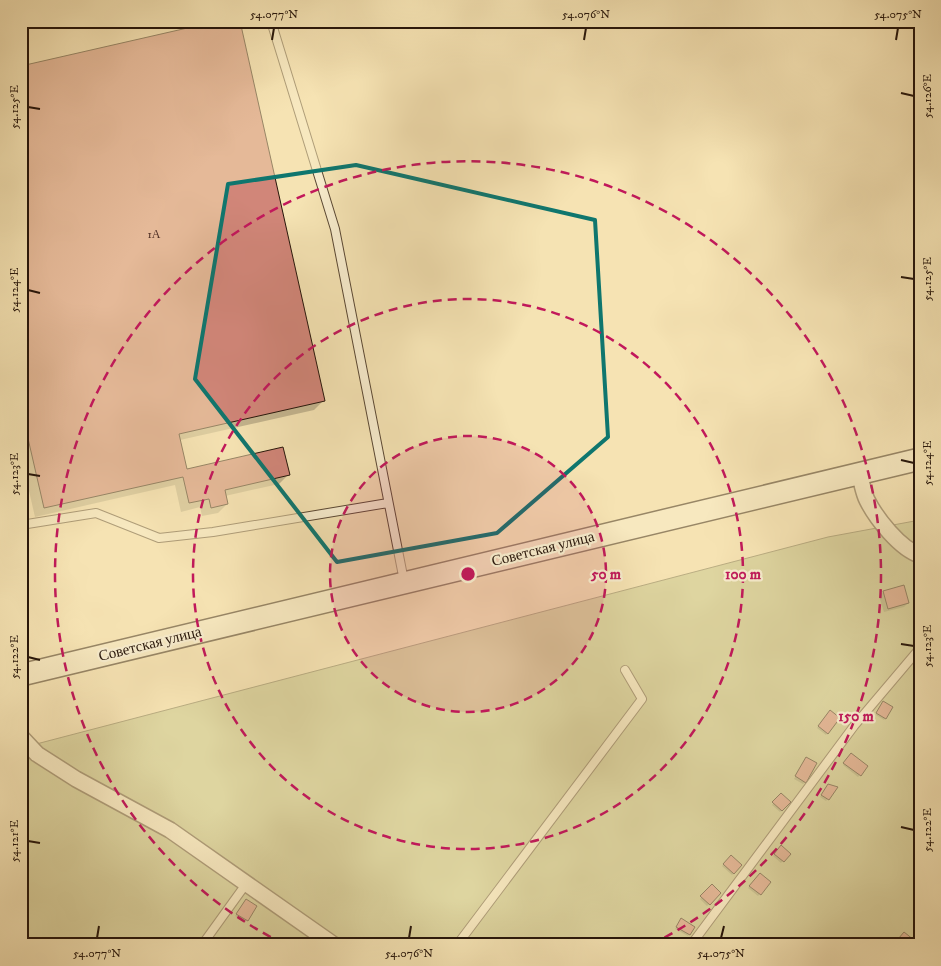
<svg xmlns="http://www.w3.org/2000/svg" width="941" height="966" font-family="'IM FELL DW Pica',serif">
  <rect width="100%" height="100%" fill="#f5e3b3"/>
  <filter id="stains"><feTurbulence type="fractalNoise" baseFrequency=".004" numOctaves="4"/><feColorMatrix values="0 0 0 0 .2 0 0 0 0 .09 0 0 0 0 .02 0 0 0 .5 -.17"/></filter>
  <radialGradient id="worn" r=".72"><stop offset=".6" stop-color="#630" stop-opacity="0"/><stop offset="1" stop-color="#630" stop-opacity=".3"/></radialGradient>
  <path fill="#c0c389" stroke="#736c4a" d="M920,520V945H21V748L828,537Z"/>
  <path fill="#0003" d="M21,67L323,401L314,410L180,440L186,470L288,475L279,484L225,496L227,504L218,513L202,516L200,507L181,512L175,485L35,517L21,456Z
    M883,592L908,603L904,607L884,612L879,596Z
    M920,658V672L913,664Z
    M882,704L885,718L884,720L876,715Z
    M828,714L827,733L826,735L817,728Z
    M849,756L860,775L858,777L843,765Z
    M805,760V782L803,784L794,779Z
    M826,787L836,788L826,801L820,797Z
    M781,795L789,802L780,812L772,805Z
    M781,847L789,854L781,863L773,856Z
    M731,856L741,865L732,875L722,866Z
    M760,874V894L758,896L748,888Z
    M712,886L720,893L707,906L700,899Z
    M245,902L256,907L245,922L235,916Z
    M920,910V924L913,919Z
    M680,921L689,934L688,936L675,929Z"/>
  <path fill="#d18679" stroke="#26150a" d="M218,21H240L325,401L179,434L187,469L283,447L290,475L225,490L228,504L211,508L209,499L189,503L183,477L44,508L21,408V66Z
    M904,585L909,603L888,609L883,591Z
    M883,701L893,707L886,719L876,713Z
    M830,710L840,718L828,734L818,726Z
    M851,753L868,766L861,776L843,763Z
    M806,757L817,763L806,783L795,776Z
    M828,784L838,787L829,800L821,795Z
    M781,793L791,802L782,811L772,802Z
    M781,845L791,854L784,862L774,854Z
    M731,855L742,865L734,874L723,864Z
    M760,873L771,882L761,895L749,886Z
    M712,884L721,893L710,905L700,896Z
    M246,899L257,906L248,921L236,914Z
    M681,918L695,927L690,935L676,927Z
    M904,932L914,940L910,945H893Z"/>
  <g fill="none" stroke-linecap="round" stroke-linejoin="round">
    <g stroke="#5a4834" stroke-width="10">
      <path id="lane" d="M271,21L335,229L404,581
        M21,525L96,513L159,538L213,532L388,503
        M202,945L246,884
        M457,945L642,699L625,670
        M691,945L854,726L920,648"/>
    </g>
    <g stroke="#5a4834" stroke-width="18">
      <path id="street" d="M859,474C862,482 863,492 867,500C876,518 900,549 920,555
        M21,737L37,754L76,779L170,830L334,945"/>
    </g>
    <g stroke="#26150a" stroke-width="24">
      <path id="secondary" d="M21,675L920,459"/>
    </g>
    <use href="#lane" stroke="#f8edce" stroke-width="8"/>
    <use href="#street" stroke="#f8edce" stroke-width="15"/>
    <use href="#secondary" stroke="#f8edce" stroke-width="21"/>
  </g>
  <path d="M0 0H941V966H0ZM356,165L595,220L608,437L497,533L337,562L195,379L228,184Z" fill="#f5e3b3" fill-opacity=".55" fill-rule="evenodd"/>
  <path fill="none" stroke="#0f766e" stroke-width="4" stroke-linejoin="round" d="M356,165L595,220L608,437L497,533L337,562L195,379L228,184Z"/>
  <path fill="none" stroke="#26150a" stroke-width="2" d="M272,40L274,28M584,40L586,28M896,40L898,28M901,93L914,96M28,107L40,109M901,277L914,279M28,290L40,293M901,460L914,463M28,474L40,476M901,644L914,646M28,657L40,660M901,827L914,830M28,841L40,843M97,938L99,926M409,938L411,926M721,938L724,926"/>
  <circle cx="468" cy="574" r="138" fill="#c2185b" fill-opacity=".12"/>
  <g fill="none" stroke="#c2185b" stroke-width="2.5" stroke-dasharray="9 6">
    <circle cx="468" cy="574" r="138"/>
    <circle cx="468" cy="574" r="275"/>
    <path d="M284 944A413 413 0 1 1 652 944"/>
  </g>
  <g text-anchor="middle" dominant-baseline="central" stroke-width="4.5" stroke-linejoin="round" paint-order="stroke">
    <g font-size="12" fill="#513126">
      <text x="154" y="234">1А</text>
    </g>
    <g font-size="15" fill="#26150a" stroke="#f8edce">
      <text transform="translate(543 549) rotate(-14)">Советская улица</text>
      <text transform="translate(150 644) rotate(-14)">Советская улица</text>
    </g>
  </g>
  <circle cx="468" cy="574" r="8" fill="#c2185b" stroke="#f8edce" stroke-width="2.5"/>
  <g font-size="15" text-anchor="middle" font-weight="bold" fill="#c2185b" stroke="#f8edce" stroke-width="4.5" stroke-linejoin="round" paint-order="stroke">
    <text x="606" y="579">50 m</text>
    <text x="743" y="579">100 m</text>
    <text x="856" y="721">150 m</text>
  </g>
  <rect width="941" height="966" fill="none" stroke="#f5e3b3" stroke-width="55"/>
  <rect x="28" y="28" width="886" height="910" fill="none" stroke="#26150a" stroke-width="2"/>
  <g font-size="12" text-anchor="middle" fill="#26150a">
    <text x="274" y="18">54.077°N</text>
    <text x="586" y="18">54.076°N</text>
    <text x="898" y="18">54.075°N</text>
    <text transform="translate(927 96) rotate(-90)" y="4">54.126°E</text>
    <text transform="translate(14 107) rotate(-90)" y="4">54.125°E</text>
    <text transform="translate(927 279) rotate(-90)" y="4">54.125°E</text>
    <text transform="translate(14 290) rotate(-90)" y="4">54.124°E</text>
    <text transform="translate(927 463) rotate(-90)" y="4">54.124°E</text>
    <text transform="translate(14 474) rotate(-90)" y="4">54.123°E</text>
    <text transform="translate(927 646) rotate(-90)" y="4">54.123°E</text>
    <text transform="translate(14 657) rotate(-90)" y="4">54.122°E</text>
    <text transform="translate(927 830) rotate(-90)" y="4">54.122°E</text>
    <text transform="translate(14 841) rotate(-90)" y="4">54.121°E</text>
    <text x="97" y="957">54.077°N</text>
    <text x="409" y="957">54.076°N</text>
    <text x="721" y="957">54.075°N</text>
  </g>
  <rect width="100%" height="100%" filter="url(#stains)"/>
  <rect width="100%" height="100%" fill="url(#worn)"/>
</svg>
